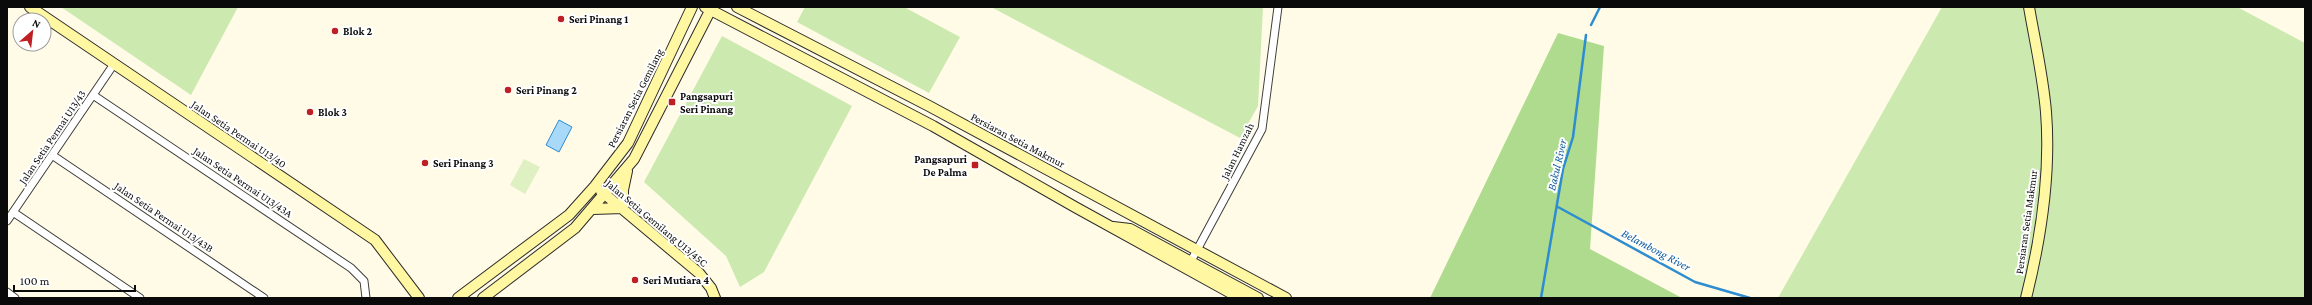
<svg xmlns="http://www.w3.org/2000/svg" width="2312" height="305" font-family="'Crimson Pro',serif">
  <rect width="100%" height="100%" fill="#fffbe6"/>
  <path fill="#cce9b0" d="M61,7H238L191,95Z
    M805,7H904L960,37L929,93L797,22Z
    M991,7H1263L1258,106L1240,138Z
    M1942,7H2237L2305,43V298H1778Z
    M722,36L852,106L764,272L740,287L726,256L644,182Z"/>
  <path fill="#afdb8f" d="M1558,33L1604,46L1590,249L1682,298H1430Z"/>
  <path fill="#dff0c2" d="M524,159L540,167L525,194L510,185Z"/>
  <path fill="#a9d9f8" stroke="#2e8cd1" d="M559,120L572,127L559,152L546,145Z"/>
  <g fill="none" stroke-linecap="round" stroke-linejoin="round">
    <path stroke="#2e8cd1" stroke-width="2.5" d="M1591,25L1600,7
      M1558,207L1695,282L1750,298
      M1541,298L1563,169L1573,137L1586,35"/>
    <g stroke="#3d3d3d" stroke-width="9">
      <path id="street" d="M93,95L351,268L364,281L366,298
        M52,155L264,298
        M13,212L140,298
        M7,221L114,64
        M1191,261L1262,129L1278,7
        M7,292L15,298"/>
    </g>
    <g stroke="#2c2c2c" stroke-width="12">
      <path id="secondary" d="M30,7L375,240L419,298
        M705,7L933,126L1075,207L1240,298
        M737,7L929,106L1286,298
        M601,191L699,273L711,288L715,298
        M623,208V190L627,171
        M593,209L623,208
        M1113,227L1130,229L1258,298
        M458,298L569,215L595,186L628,143L692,7
        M483,298L575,228L634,159L712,7
        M2026,298C2041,238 2051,174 2046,112C2043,76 2035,42 2029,7"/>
    </g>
    <use href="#street" stroke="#fff" stroke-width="7"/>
    <use href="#secondary" stroke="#fff7a1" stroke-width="10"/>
  </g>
  <g fill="#bd1f22" stroke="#fff" stroke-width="1.5">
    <circle cx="561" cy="19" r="4"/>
    <circle cx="335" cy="31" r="4"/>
    <circle cx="508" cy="90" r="4"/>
    <rect x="668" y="98" width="8" height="8" rx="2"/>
    <circle cx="310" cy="112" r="4"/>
    <circle cx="425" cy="163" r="4"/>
    <rect x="971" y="161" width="8" height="8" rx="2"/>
    <circle cx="635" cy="280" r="4"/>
  </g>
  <g text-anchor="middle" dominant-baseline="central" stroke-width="4" stroke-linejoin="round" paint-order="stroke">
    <g font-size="11" font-weight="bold" fill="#0a0a0a" stroke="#fff" text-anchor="start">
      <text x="569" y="19">Seri Pinang 1</text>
      <text x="343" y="31">Blok 2</text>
      <text x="516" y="90">Seri Pinang 2</text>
      <text x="680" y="96">Pangsapuri<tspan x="680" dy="13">Seri Pinang</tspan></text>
      <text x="318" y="112">Blok 3</text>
      <text x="967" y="159" text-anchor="end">Pangsapuri<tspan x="967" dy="13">De Palma</tspan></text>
      <text x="433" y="163">Seri Pinang 3</text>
      <text x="643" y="280">Seri Mutiara 4</text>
    </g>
    <g font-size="11" fill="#0a0a0a" stroke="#fff">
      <text transform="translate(635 98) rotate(-63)">Persiaran Setia Gemilang</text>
      <text transform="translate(239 134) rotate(34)">Jalan Setia Permai U13/40</text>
      <text transform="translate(52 137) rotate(-56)">Jalan Setia Permai U13/43</text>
      <text transform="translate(1018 140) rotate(28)">Persiaran Setia Makmur</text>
      <text transform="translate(1237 151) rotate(-64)">Jalan Hamzah</text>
      <text transform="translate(243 182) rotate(34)">Jalan Setia Permai U13/43A</text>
      <text transform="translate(164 217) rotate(34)">Jalan Setia Permai U13/43B</text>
      <text transform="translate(2026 222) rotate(-82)">Persiaran Setia Makmur</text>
      <text transform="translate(657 223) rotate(40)">Jalan Setia Gemilang U13/45C</text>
    </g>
    <g font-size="12" font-style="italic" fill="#115d9e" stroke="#fff">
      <text transform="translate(1557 165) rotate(-77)">Bakul River</text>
      <text transform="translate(1656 250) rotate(28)">Belambong River</text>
    </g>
  </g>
  <rect width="2312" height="305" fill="none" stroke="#0a0a0a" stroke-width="16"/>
  <g transform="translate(32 32) rotate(28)"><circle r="19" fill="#ffffff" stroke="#9d9d9d"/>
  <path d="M0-3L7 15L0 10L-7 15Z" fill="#bd1f22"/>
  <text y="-6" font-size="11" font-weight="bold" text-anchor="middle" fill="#0a0a0a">N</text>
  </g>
  <path d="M14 285v6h121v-6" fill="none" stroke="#0a0a0a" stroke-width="2"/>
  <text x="20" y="285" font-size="12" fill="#0a0a0a" stroke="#ffffff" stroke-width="3" paint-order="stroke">100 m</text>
</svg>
